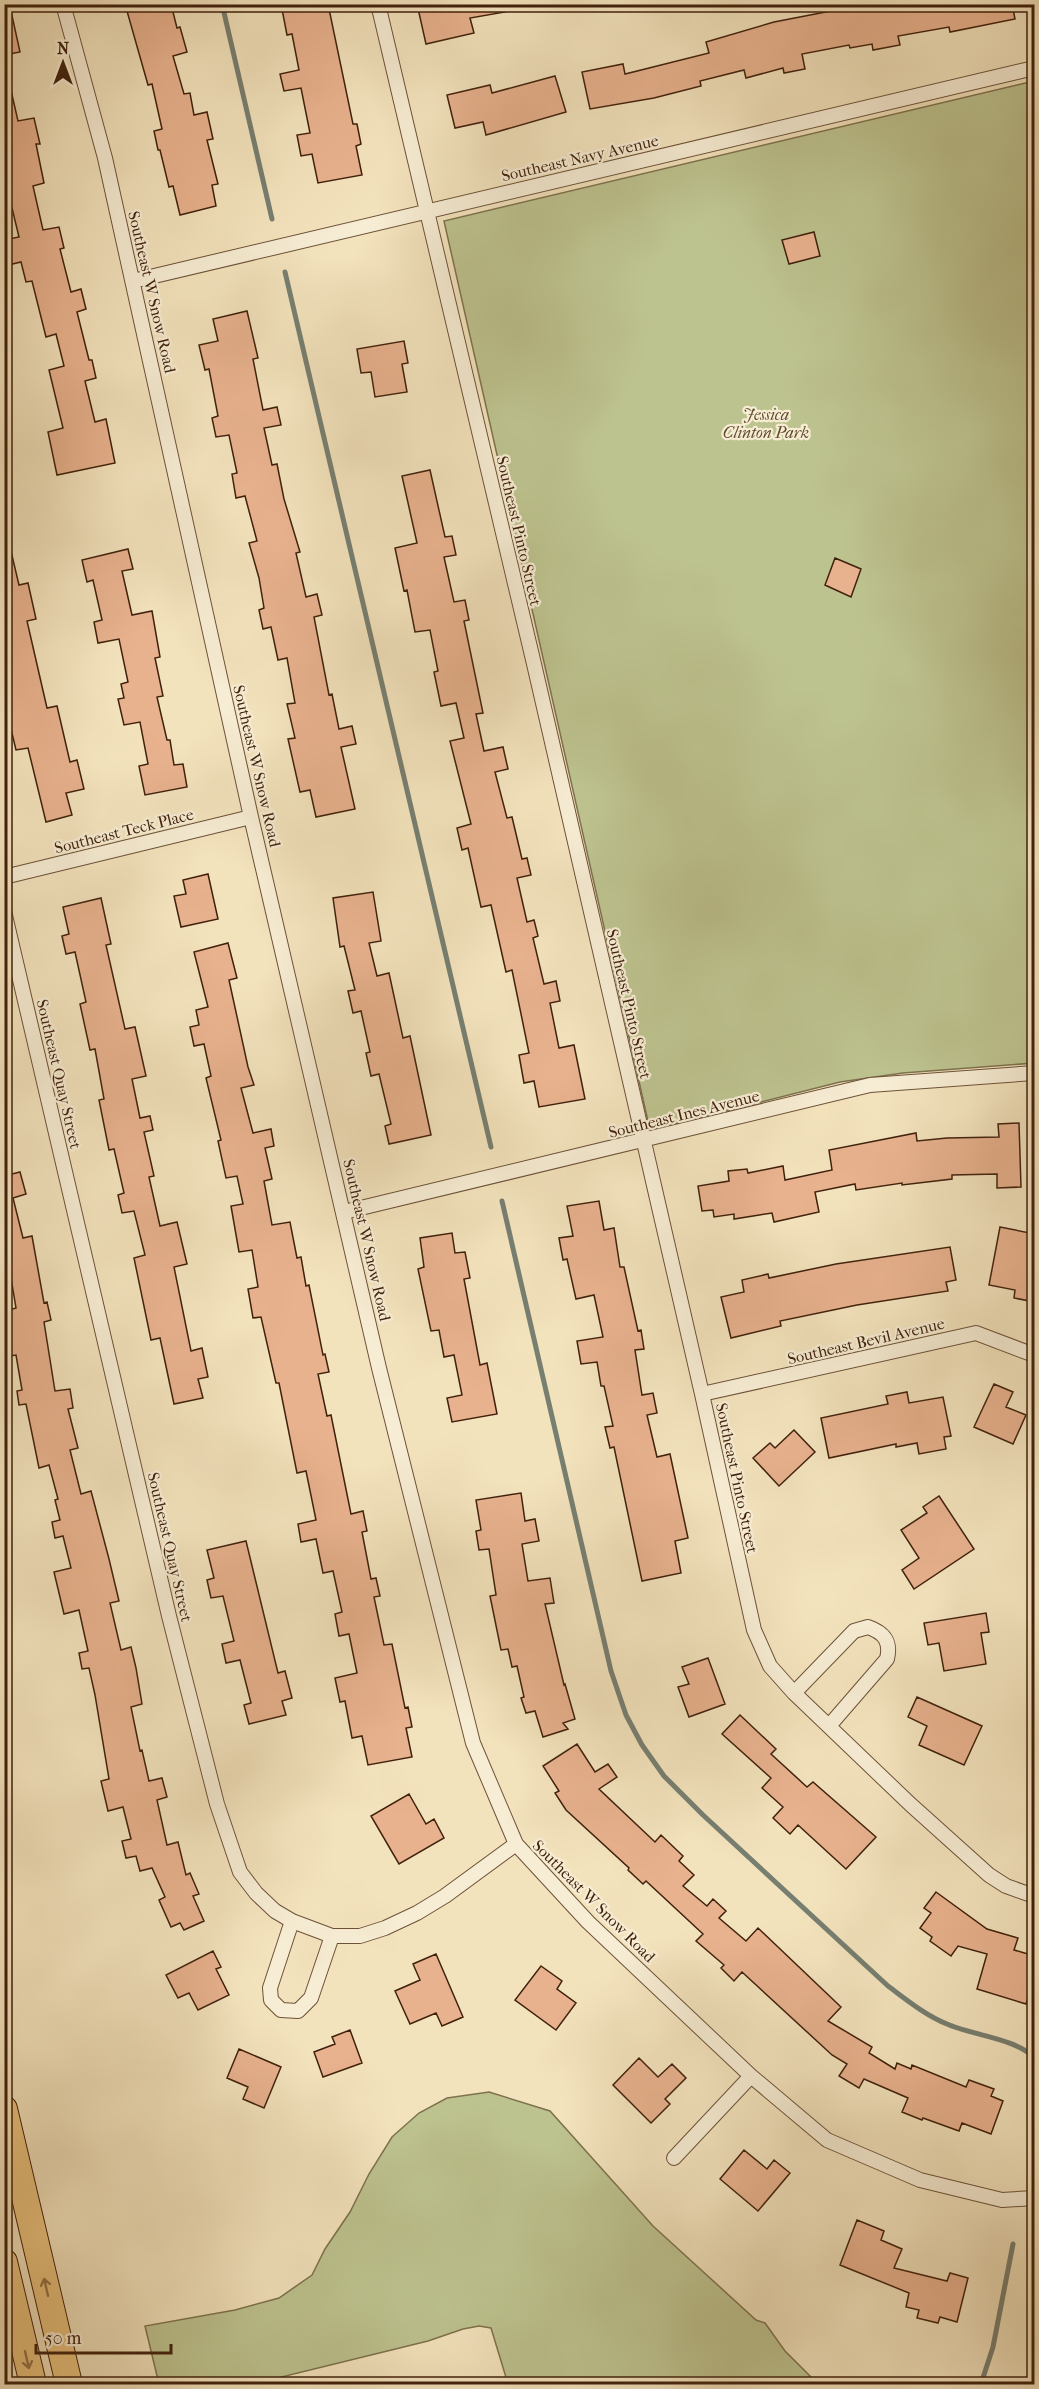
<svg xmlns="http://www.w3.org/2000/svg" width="1039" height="2389" font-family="'IM FELL French Canon',serif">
  <rect width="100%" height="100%" fill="#f3e3bd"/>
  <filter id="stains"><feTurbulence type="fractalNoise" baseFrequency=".00333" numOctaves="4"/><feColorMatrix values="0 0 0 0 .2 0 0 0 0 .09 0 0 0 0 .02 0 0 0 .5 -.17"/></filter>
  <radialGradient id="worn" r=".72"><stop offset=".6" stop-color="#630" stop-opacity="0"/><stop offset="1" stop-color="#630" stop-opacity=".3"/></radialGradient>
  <path fill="#bdc38f" stroke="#7e724e" stroke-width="1.5" d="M1034,81V1063L903,1073L840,1082L650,1130L444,221Z
    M489,2092L550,2111L653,2226L756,2320L765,2323L785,2351L818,2384H508L491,2328L479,2326L463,2329L428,2341L253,2384H159L145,2326L235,2310L279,2298L312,2275L325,2249L350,2212L369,2174L392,2137L419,2113L447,2098Z"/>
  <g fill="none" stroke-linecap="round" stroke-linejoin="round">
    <path stroke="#777f71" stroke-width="5" d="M222,4L272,219
      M285,272L491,1147
      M502,1201L611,1671L626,1715L642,1745L664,1776L703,1815L888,1986C907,2000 925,2015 947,2024C971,2035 1018,2039 1034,2058
      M981,2384L993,2347L1013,2244"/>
  </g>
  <path fill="#e8b28e" stroke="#40210c" stroke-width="1.5" d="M125,4H171L177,28L180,27L187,52L173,56L184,94L190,93L194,115L207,112L213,139L207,140L218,184L212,185L216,206L180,215L173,186L169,187L160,150H158L154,131L162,129L152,84L148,85Z
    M281,4H328L353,124H357L361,144L356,146L362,175L318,183L312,154L301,156L297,135L310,133L301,88L284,91L280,74L299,70L292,34L287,35Z
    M417,4H504L505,12L470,18L474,33L426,44Z
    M867,4H1012L1015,19L950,32L949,27L898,36L900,45L873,50L872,44L850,48L849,45L802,54L805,69L784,73L783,68L746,78L744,70L700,81L701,86L654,98L590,109L582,72L623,64L625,74L709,53L706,42L774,22Z
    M4,11H11L20,52L4,55Z
    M555,76L566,112L486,135L483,122L455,128L447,95L490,85L492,93Z
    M10,86L18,121L34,118L40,144H36L44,183L33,186L43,230L59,227L64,248L60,249L71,292L81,289L86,309L77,312L89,360H92L96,378L85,381L95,422L106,419L115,463L57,475L48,432L63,428L49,370L64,366L56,334L46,337L32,281L26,282L21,262L4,266V240L19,237L12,208L4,209V87Z
    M814,232L820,256L789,264L782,240Z
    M247,311L258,358L253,359L263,410L277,407L281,425L264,428L272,465L277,464L284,499L300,552L296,553L306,597L317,594L322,615L314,617L329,695L332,694L339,729L352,726L356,744L341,747L355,809L316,817L310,790L300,792L288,739L295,738L287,704L295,703L287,658L278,660L271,627L263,629L259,610L264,608L259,578L249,543L257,541L245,496L236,498L232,474L237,473L229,435L216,437L212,418L218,416L209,369L205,370L199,345L218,341L213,319Z
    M404,341L408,363L402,364L407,392L375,397L371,372L361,373L357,349Z
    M430,470L445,537L452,536L456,555L444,557L454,602L465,600L469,620L464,621L483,713L476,714L484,751L503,747L508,769L495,772L507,818L512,817L522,859L527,858L531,875L517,878L527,922L534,920L538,936L533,938L544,984L556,981L560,1001L550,1003L559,1048L574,1045L585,1099L539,1107L534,1081L524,1083L519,1055L529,1053L512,970L506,972L491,905L481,907L468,848L462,850L457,828L471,824L450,741L464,738L456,703L441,706L434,672L438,671L430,630L415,632L407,590L404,591L395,548L417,543L402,476Z
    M4,547H10L19,585L28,583L36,619L27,621L47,708L57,706L70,762L77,760L84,789L66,793L72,815L46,822L28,748L16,750L4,700Z
    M128,549L133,569L122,571L132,615L152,611L160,657L155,658L163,696L157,697L167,740H170L174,765L183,764L187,787L145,795L139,766L148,764L140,722L124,725L118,699L124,698L121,684L128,682L119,639L98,643L94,622L102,620L93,580L87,582L82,560Z
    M835,558L861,569L851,597L825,585Z
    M208,874L218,919L181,927L174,896L186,894L183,880Z
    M373,892L381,941L369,943L377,976L389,973L403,1038L410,1036L431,1135L389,1144L385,1126L391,1124L379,1074L371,1076L366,1053L370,1052L361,1011L353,1013L348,991L355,990L344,946L340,947L333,898Z
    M101,898L111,944L106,945L125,1029L135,1027L146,1076L132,1079L140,1118L150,1116L153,1130L144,1132L154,1176L149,1177L160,1226L177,1222L187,1264L174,1267L191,1351L202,1348L208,1377L198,1379L203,1398L174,1404L160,1338L151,1340L134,1258L145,1255L134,1211L122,1213L118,1195L124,1193L114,1149L109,1150L99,1100L104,1099L95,1049L90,1050L80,1004L86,1002L75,952L66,954L62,936L69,934L63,907Z
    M228,943L237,978L229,980L248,1067L254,1085L241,1088L253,1133L271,1129L274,1146L265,1148L272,1179L264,1181L272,1225L290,1222L297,1258L301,1257L306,1286L309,1285L323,1355L325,1354L329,1372L318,1374L327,1416L331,1415L351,1514L363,1511L367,1531L362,1532L371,1579L376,1578L380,1596L374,1597L384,1645L392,1644L405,1708L408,1707L412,1727L406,1728L412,1757L368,1765L362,1736L352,1738L345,1701L340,1702L335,1678L357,1673L349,1634L339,1636L335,1614L342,1612L333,1571L323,1573L316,1539L301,1542L298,1524L316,1520L306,1471L297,1473L279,1383H276L261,1317L253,1318L248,1289L258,1287L252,1250L239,1252L231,1206L243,1204L237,1176L226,1178L218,1141L221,1140L206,1078L211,1076L204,1044L194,1046L190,1027L199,1025L196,1010L208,1007L194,952Z
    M1019,1123L1021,1187L997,1188V1174L952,1175V1179L902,1185V1183L856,1190L855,1184L815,1192L819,1212L774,1222L772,1213L734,1219V1214L714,1217L713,1210L702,1211L698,1186L729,1181L728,1171L747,1169L748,1173L783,1166L785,1180L832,1170L829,1150L916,1133L917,1141L947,1138L999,1137L998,1124Z
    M20,1172L26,1194L13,1198L23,1238L32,1236L44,1303L47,1302L51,1320L44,1322L55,1391L70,1389L73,1408L68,1409L78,1448L70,1450L81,1494L91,1491L109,1559L119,1601L110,1603L121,1650L131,1647L136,1668L142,1704L131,1707L140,1751L142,1750L149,1781L162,1778L167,1797L157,1800L167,1845L178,1842L186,1875L190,1873L199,1894L193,1896L204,1921L184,1930L180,1923L171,1927L159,1900L165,1897L152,1868L140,1871L136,1856L126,1858L122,1841L131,1839L123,1807L108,1811L101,1781L109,1779L95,1695L89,1668L82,1669L79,1653L88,1651L79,1610L64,1614L54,1572L71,1568L63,1536L55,1538L52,1522L60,1520L55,1500L58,1499L49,1465L39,1468L26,1404L19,1405L17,1391L22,1390L16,1355L4,1357V1322L11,1321L9,1310L16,1308L11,1278L4,1279V1176Z
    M599,1201L604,1230L614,1228L620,1267H624L638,1331L641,1330L644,1349L635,1350L642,1395L653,1393L657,1413L647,1415L657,1457L670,1454L688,1538L675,1541L681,1573L642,1581L614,1447L610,1448L605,1427L613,1426L604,1386H601L597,1362L581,1364L577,1341L603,1337L594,1295L576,1299L567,1259L563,1260L559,1238L573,1236L567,1206Z
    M1000,1227L1035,1234V1302L1014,1298L1015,1290L989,1285Z
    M452,1233L455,1253L465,1252L470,1278L464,1279L480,1365L487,1363L497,1414L452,1422L447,1398L462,1395L454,1355L444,1357L439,1330L431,1331L418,1269L424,1267L420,1238Z
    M950,1247L956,1280L946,1282L948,1291L857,1305L780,1321L781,1326L731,1338L721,1297L744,1292L742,1280L768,1274L769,1278L836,1264Z
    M994,1384L1013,1392L1006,1407L1026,1415L1013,1444L974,1427Z
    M907,1392L909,1403L943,1397L951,1436L944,1437L946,1449L919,1454L917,1443L896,1447V1444L829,1458L821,1418L888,1404L886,1396Z
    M794,1430L815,1452L779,1486L753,1458L770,1443L775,1448Z
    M521,1493L525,1521L535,1519L539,1541L522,1544L528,1581L550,1578L554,1603L545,1604L564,1685L565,1684L575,1719L563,1723L568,1729L543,1737L535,1711L526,1713L521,1698L524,1697L517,1666L512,1667L508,1649L501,1650L490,1596L496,1595L489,1549L479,1550L476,1531L481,1530L476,1500Z
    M939,1496L974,1549L914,1589L902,1570L919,1558L901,1530L927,1513L923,1507Z
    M246,1541L278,1673L285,1671L292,1698L282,1701L286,1715L249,1724L244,1705L251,1703L240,1660L226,1663L222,1644L234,1641L223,1596L211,1598L207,1580L214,1578L207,1550Z
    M986,1613L989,1632L981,1633L986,1664L944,1671L939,1643L928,1645L924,1623Z
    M708,1658L725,1704L689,1717L678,1687L689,1684L682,1667Z
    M917,1697L982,1726L964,1765L919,1745L927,1726L908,1717Z
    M740,1715L776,1749L771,1754L807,1787L813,1782L876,1837L846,1869L798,1825L790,1834L773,1818L783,1807L762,1788L771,1778L722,1734Z
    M577,1744L595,1772L608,1764L617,1777L599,1789L655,1842L661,1835L683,1856L679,1861L694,1875L683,1886L707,1906L713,1899L726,1911L719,1918L746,1941L758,1928L841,2007L828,2021L872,2047L869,2053L895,2069L897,2063L911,2069L912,2065L966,2087L969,2080L994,2089L991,2096L1003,2101L991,2134L962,2123L959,2131L923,2118L922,2120L902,2112L908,2098L864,2079L859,2088L839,2076L847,2064L832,2055L742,1972L734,1981L721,1968L724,1965L696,1941L703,1934L646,1881L643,1884L628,1870L629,1868L566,1810L555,1793L559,1791L543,1766Z
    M409,1794L426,1824L434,1819L444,1838L399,1864L371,1816Z
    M936,1892L987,1929L1018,1938L1014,1950L1035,1956V1975L1026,2004L977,1989L987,1954L958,1946L951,1956L930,1941L932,1937L920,1928L931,1913L924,1908Z
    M213,1951L221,1967L216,1969L229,1995L198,2010L189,1993L178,1998L166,1975Z
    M436,1954L463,2017L442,2026L436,2013L410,2024L395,1991L420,1980L413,1964Z
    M541,1966L562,1981L557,1989L576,2003L556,2030L515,2000Z
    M350,2030L362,2063L323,2077L314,2052L335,2044L332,2037Z
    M239,2049L281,2067L264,2108L243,2099L248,2087L227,2078Z
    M639,2058L658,2077L672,2064L686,2078L665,2099L670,2104L651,2123L613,2085Z
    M744,2150L767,2169L774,2160L790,2173L758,2211L720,2179Z
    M857,2220L884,2231L881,2240L902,2249L894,2268L947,2281L950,2273L968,2278L957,2322L940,2317L938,2323L917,2318L919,2310L906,2307L909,2293L840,2265Z"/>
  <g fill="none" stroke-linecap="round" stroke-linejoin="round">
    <g stroke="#6d5238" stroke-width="16">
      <path id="minor" d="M63,4L105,158L251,817L379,1368L473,1743L516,1844L588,1922L751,2076L827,2140L920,2180L1002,2200L1034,2198
        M378,4L534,664L702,1394L754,1630L770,1666L794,1693L910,1804L989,1875L1006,1886L1034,1896
        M133,281L1034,68
        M4,877L251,817
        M4,911L169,1616L217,1804L240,1872L256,1893L275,1911L292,1921L332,1936H360L385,1928L417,1913L445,1896L516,1844
        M344,1212L870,1085L1034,1073
        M702,1394L976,1333L1034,1355
        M794,1693L854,1631L868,1627C885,1633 891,1642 887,1659L829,1726
        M292,1921L270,1988L271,2000L281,2010L298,2011L311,1998L332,1936
        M674,2158L751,2076"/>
    </g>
    <g stroke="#40210c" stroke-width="28">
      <path id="motorway" d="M4,2109L69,2384
        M4,2262L33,2384"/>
    </g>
    <use href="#minor" stroke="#f7edd4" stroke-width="14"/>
    <use href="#motorway" stroke="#eac27e" stroke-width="26"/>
  </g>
  <defs><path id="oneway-shaft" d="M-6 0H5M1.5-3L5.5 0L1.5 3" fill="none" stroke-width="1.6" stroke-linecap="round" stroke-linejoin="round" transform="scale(1.5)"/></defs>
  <g stroke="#957245">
    <use href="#oneway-shaft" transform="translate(46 2287) rotate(-103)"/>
    <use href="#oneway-shaft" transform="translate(27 2360) rotate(77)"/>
  </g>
  <g text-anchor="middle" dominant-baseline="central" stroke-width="4.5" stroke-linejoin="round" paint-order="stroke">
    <g font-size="16" fill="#40210c" stroke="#f7edd4">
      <text transform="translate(580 158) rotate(-13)">Southeast Navy Avenue</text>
      <text transform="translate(152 292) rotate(77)">Southeast W Snow Road</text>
      <text transform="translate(519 531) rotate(77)">Southeast Pinto Street</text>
      <text transform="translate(257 766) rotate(77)">Southeast W Snow Road</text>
      <text transform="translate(124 831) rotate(-14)">Southeast Teck Place</text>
      <text transform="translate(629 1004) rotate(77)">Southeast Pinto Street</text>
      <text transform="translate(59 1074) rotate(77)">Southeast Quay Street</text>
      <text transform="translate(684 1114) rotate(-14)">Southeast Ines Avenue</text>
      <text transform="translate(367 1240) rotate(77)">Southeast W Snow Road</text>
      <text transform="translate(866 1341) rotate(-13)">Southeast Bevil Avenue</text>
      <text transform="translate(737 1478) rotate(78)">Southeast Pinto Street</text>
      <text transform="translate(170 1547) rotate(77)">Southeast Quay Street</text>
      <text transform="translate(594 1901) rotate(45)">Southeast W Snow Road</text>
    </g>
    <g font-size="16" font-style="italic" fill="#5f4a2d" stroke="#f7edd4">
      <text x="766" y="414">Jessica<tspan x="766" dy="18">Clinton Park</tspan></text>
    </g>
  </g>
  <rect width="1039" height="2389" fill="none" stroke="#f3e3bd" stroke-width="24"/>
  <rect x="6" y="6" width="1027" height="2377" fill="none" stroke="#40210c" stroke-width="3"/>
  <rect x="12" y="12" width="1015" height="2365" fill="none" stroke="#40210c" stroke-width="1.5"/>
  <g transform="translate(63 63)" stroke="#f7edd4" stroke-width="4.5" paint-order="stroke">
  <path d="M0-4.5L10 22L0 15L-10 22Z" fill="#40210c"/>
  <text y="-9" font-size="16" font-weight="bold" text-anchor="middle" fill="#40210c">N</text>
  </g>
  <path d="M36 2344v9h135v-9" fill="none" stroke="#40210c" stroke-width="3"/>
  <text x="45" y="2344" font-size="18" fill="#40210c" stroke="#f7edd4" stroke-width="4.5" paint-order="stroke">50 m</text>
  <rect width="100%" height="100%" filter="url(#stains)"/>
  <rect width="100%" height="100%" fill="url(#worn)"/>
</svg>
